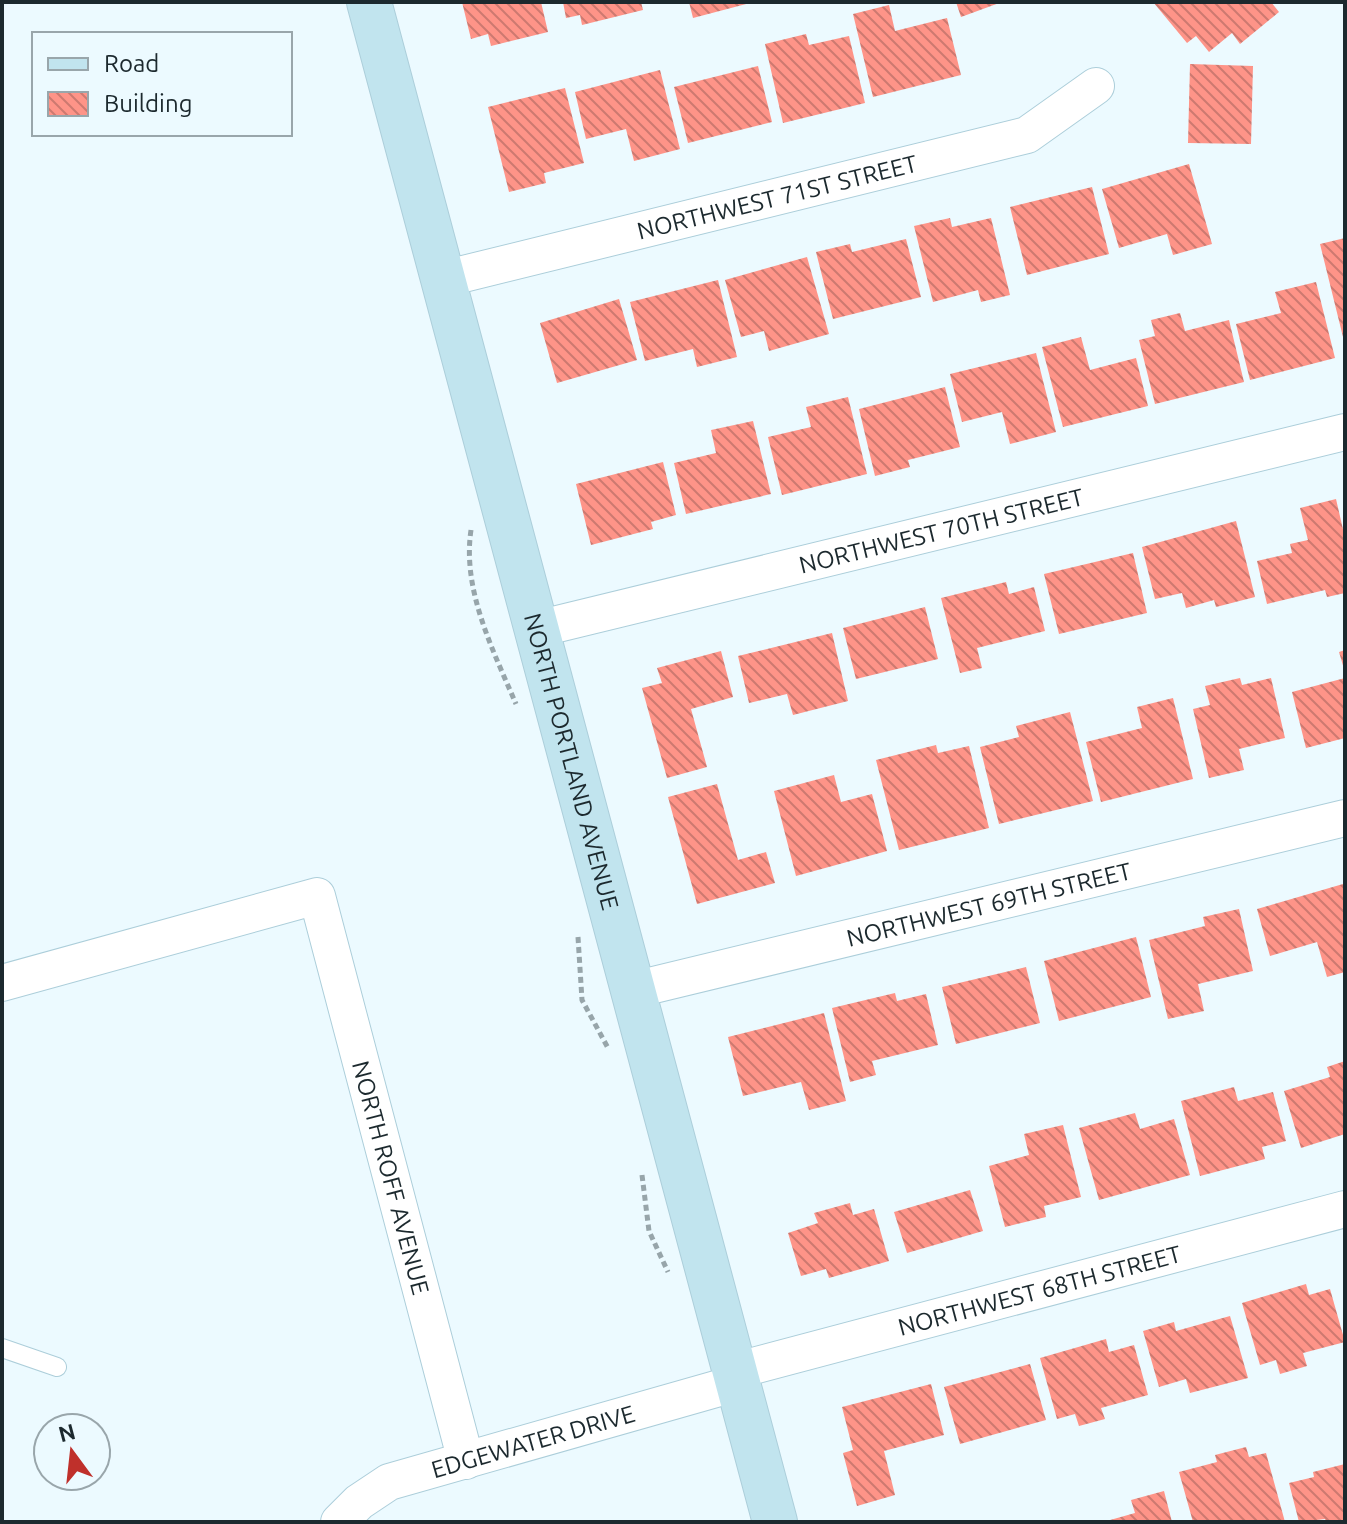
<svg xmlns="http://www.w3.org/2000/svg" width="1347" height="1524" font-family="Ubuntu,sans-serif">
  <defs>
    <pattern id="building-back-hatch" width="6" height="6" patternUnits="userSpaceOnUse" patternTransform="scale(2)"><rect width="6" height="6" fill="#fe9488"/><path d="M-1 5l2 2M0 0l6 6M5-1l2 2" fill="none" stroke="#cd7970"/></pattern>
  </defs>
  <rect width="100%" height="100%" fill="#ecfaff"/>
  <path fill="url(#building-back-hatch)" d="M462,2H541L548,32L491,46L488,34L471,39Z
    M563,2H641L643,10L582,25L580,15L566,18Z
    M689,2H749L750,3L693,18Z
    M956,2H1002L961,17Z
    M1153,2H1271L1279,12L1240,44L1232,33L1209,52L1196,36L1187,43Z
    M889,5L895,31L947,18L961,75L873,97L853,14Z
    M806,34L809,45L849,36L865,103L783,123L765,44Z
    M1190,64L1253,66L1251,144L1188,143Z
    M758,66L772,122L688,143L674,87Z
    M660,70L680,149L634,161L626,129L586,139L575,92Z
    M565,88L584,163L544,173L546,183L509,192L488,107Z
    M1189,164L1212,244L1173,255L1167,234L1119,248L1102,189Z
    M1092,187L1109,254L1027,275L1010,207Z
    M950,218L952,227L991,218L1010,295L981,302L978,290L933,302L914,226Z
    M1345,238V341H1344L1320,244Z
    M906,239L921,297L833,319L816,252L850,244L852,252Z
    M807,257L829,334L769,351L764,331L741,337L725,280Z
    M718,280L737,357L697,367L693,349L645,361L630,302Z
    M1316,282L1335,358L1250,380L1236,324L1281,313L1275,292Z
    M619,299L637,360L557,383L540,323Z
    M1180,313L1185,331L1229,320L1244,382L1155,404L1139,340L1155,336L1151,320Z
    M1081,337L1090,370L1136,358L1148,406L1063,427L1042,347Z
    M1036,353L1056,432L1010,444L1002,412L962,422L950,374Z
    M945,387L960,447L908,460L910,467L875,476L859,409Z
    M848,397L867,474L782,495L768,437L811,427L806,407Z
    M753,421L771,494L686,514L674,463L716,453L711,430Z
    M663,462L676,515L651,522L653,529L591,545L576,484Z
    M1336,499L1345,538V593L1327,597L1325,590L1267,604L1257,561L1292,553L1290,544L1308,540L1300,508Z
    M1236,521L1255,597L1216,607L1214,600L1186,608L1182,593L1155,599L1142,547Z
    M1133,553L1147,613L1059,634L1044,574Z
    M1006,582L1009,594L1034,587L1045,631L977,648L982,668L960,673L941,598Z
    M925,607L938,659L856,679L843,628Z
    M832,633L848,701L793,715L787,694L749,703L738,656Z
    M1345,650V669H1344L1339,652Z
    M721,651L733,697L691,709L707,767L667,778L642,688L662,683L657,668Z
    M1240,678L1242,685L1271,678L1285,738L1239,749L1244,770L1209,778L1193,709L1210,705L1205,686Z
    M1345,678V738L1306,748L1292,692Z
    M1173,698L1193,779L1101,802L1086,742L1142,728L1137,707Z
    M1070,712L1093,801L999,824L980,747L1019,737L1016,726Z
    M936,745L938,753L969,746L989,828L899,850L876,760Z
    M834,775L841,802L872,794L887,851L796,876L774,791Z
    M717,784L738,860L766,852L775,883L697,904L668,797Z
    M1343,884L1345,892V972L1327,977L1317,942L1270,956L1257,909Z
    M1239,909L1253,971L1198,984L1204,1011L1168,1019L1149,940L1205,926L1203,917Z
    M1136,937L1151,997L1059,1021L1044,961Z
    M1026,967L1040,1023L956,1044L942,987Z
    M895,993L897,1001L926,994L938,1045L872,1061L876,1075L850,1082L832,1008Z
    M824,1013L846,1101L809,1110L801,1082L743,1096L728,1037Z
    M1345,1061V1134L1301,1148L1284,1091L1330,1077L1327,1067Z
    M1234,1087L1238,1101L1273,1092L1286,1141L1262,1147L1265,1159L1200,1176L1181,1101Z
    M1135,1113L1140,1129L1174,1119L1190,1175L1099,1200L1079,1128Z
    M1063,1125L1081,1197L1044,1206L1046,1217L1005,1227L989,1166L1029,1155L1024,1134Z
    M970,1190L983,1231L907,1253L894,1212Z
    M850,1203L853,1215L874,1209L889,1261L829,1278L826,1269L801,1276L788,1233L818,1223L814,1213Z
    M1306,1284L1309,1295L1330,1289L1345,1342L1303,1353L1307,1366L1280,1374L1276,1360L1260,1365L1242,1303Z
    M1230,1316L1248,1378L1190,1393L1186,1379L1159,1387L1143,1331L1174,1322L1176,1331Z
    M1106,1339L1109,1352L1134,1345L1148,1395L1101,1408L1105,1419L1079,1426L1075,1414L1057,1419L1040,1358Z
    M1030,1364L1046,1420L960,1444L944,1387Z
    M931,1384L944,1435L884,1451L895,1495L857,1506L843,1453L853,1450L842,1407Z
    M1246,1447L1249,1457L1266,1453L1285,1522H1193L1179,1472L1217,1462L1215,1455Z
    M1345,1464V1522H1326L1325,1519L1299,1522L1289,1483L1314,1477L1313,1472Z
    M1164,1491L1172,1522H1103L1135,1513L1131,1500Z"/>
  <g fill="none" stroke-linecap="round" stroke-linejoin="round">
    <g stroke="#acceda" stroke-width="20">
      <path id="lane" d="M2,1348L57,1367"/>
    </g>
    <g stroke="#acceda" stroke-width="38">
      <g id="street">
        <path id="s1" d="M443,279L1027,135L1096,86"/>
        <path id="s2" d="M537,629L1345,432"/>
        <path id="s3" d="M2,983L317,896L466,1461"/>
        <path id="s4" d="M633,990L1345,818"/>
        <path id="s5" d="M734,1371L1345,1209"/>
        <path id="s6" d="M339,1522L359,1502L389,1482L737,1383"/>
      </g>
    </g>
    <g stroke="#acceda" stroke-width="46">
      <g id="secondary">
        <path id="s7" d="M369,2L775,1522"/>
      </g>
    </g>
    <path stroke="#97a5aa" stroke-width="5" stroke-dasharray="6 4" stroke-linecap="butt" d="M471,530C462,590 493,650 516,704
      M578,937L582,1000L608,1048
      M642,1175L649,1231L668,1272"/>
    <use href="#lane" stroke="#fff" stroke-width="18"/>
    <use href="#street" stroke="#fff" stroke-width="36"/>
    <use href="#secondary" stroke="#c1e4ee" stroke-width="44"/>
  </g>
  <g text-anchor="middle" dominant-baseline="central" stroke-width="6" stroke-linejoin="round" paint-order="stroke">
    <g font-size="24" fill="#1c292e" stroke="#ecfaff">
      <text stroke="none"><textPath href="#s1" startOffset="344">NORTHWEST 71ST STREET</textPath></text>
      <text stroke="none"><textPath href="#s2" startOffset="416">NORTHWEST 70TH STREET</textPath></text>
      <text stroke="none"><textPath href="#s7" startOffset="786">NORTH PORTLAND AVENUE</textPath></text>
      <text stroke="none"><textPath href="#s4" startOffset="366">NORTHWEST 69TH STREET</textPath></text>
      <text stroke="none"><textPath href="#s3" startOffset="618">NORTH ROFF AVENUE</textPath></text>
      <text stroke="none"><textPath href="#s5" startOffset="316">NORTHWEST 68TH STREET</textPath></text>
      <text stroke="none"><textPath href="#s6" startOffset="214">EDGEWATER DRIVE</textPath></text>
    </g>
  </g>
  <rect width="1347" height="1524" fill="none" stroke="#1c292e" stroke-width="8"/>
  <rect x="32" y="32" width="260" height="104" fill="#ecfaff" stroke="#99a6ab" stroke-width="2"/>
  <rect x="48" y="58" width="40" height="12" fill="#c1e4ee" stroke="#99a6ab" stroke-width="2"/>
  <text x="104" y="72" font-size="24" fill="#1c292e">Road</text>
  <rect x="48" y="92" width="40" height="24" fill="url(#building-back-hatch)" stroke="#99a6ab" stroke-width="2"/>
  <text x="104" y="112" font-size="24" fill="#1c292e">Building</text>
  <g transform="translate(72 1452) rotate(345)"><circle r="38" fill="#ecfaff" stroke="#99a6ab" stroke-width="2"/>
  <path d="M0-6L14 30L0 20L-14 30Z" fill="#bf302b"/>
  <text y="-12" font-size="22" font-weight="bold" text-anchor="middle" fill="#1c292e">N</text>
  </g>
</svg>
